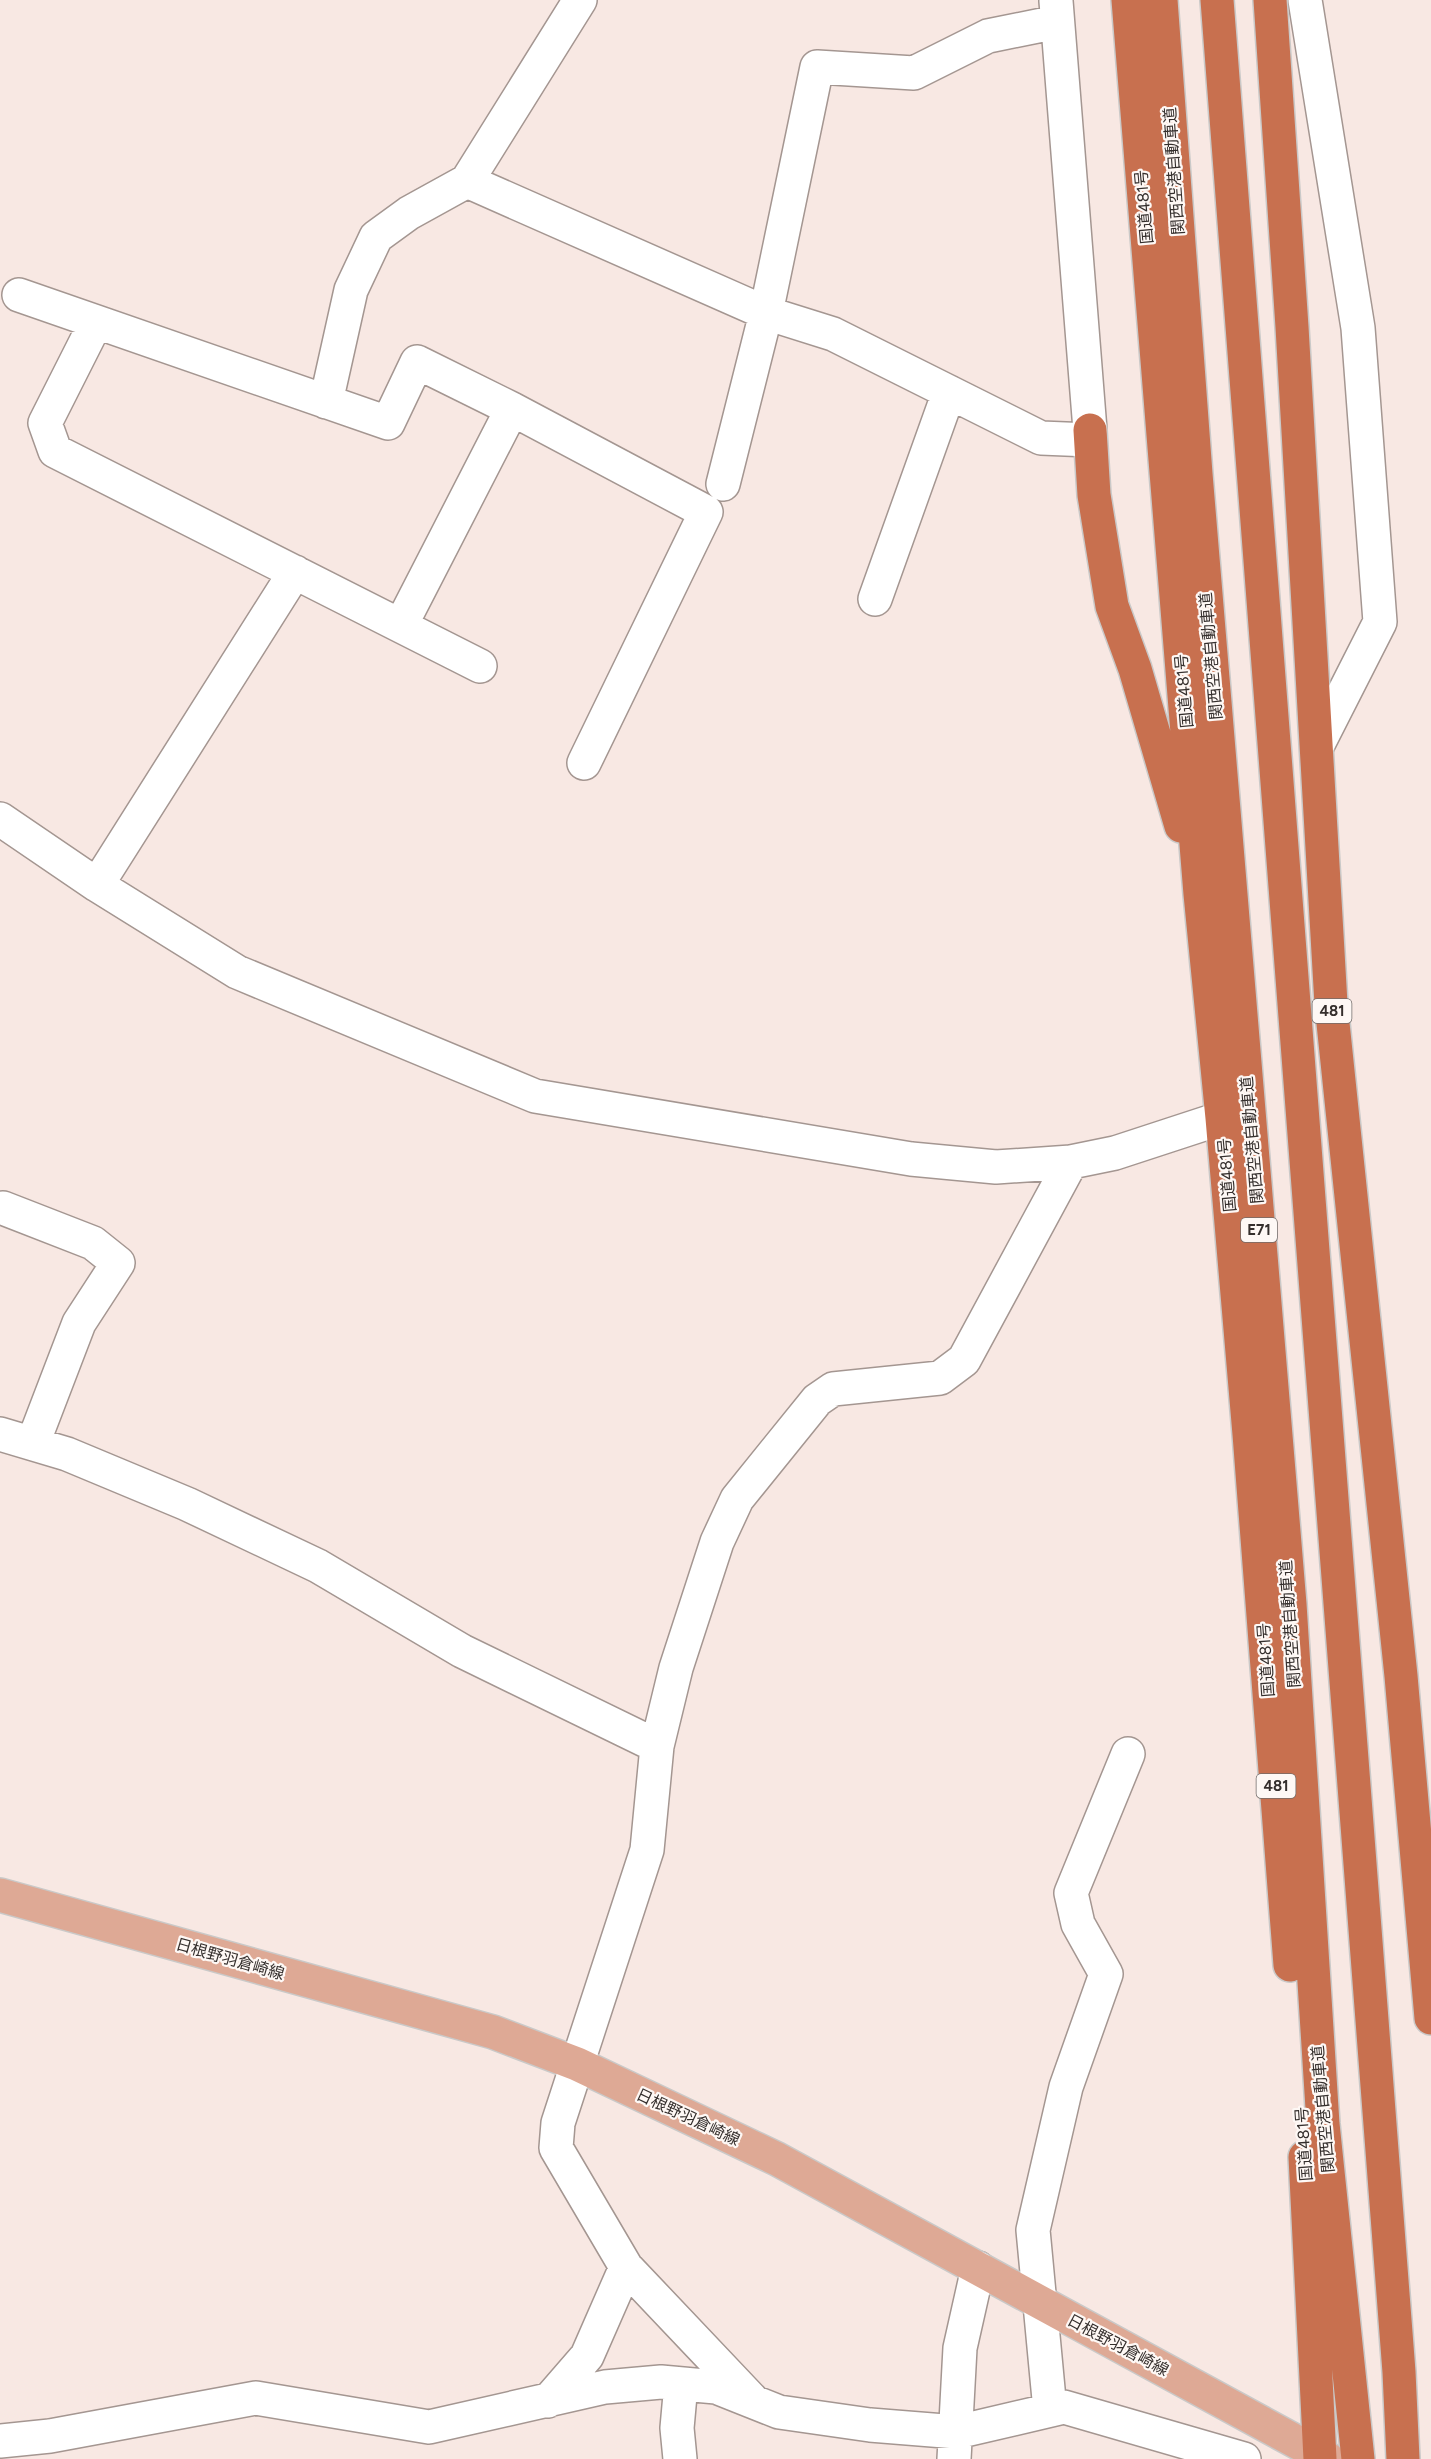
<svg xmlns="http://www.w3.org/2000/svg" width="1431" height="2459" font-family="Figtree,'Noto Sans JP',sans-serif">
  <rect width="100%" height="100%" fill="#f8e8e3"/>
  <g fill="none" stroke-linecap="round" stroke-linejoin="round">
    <g stroke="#a49691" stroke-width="36">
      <path id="minor" d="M580,0L467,181L766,313L833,334L1041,438L1090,440
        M1305,0L1358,328L1380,622L1317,746
        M1056,1L1090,430
        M19,295L388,423L417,362L512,409
        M96,322L45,423L55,451L480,666
        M326,402L351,290L376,237L409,213L467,181
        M723,484L766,313L817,67L914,73L988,36L1057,22
        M875,599L949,392
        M401,625L512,409L706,512L584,763
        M0,819L97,885L237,972L535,1096L911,1159L996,1167L1071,1162L1115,1153L1222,1118
        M97,885L295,572
        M3,1208L93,1243L118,1263L79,1323L33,1443
        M0,1434L67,1454L187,1504L318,1566L462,1651L657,1746
        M548,2401L587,2356L626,2267
        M754,2402L626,2267L556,2148L558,2123L647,1850L657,1746L676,1668L717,1542L737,1499L817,1400L833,1389L940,1378L964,1360L1071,1162
        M1050,2410L1033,2230L1066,2087L1106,1974L1078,1924L1071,1893L1128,1754
        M0,2441L50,2436L256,2398L429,2427L605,2387L661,2382L716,2387L779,2412L870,2425L957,2432L1064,2407L1244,2459
        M680,2459L677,2428L681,2384
        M954,2459L960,2348L978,2268"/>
    </g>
    <g stroke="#cac9c8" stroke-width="36">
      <path id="major" d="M0,1895L493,2032L577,2064L777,2159L1328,2459"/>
    </g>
    <g stroke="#cac9c8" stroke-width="36">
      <path id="highway" d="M1128,0L1200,894L1222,1118L1249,1434L1290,1965
        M1161,0L1196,474L1290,1604L1323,2124L1358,2459
        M1217,0L1399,2372L1403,2459
        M1270,0L1292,327L1331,1004L1401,1676L1431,2018
        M1090,430L1094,495L1112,606L1135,669L1181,826
        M1305,2157L1320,2459"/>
    </g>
    <use href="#minor" stroke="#fff" stroke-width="33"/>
    <use href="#major" stroke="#dea995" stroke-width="33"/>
    <use href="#highway" stroke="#c8704f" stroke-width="33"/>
  </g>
  <g text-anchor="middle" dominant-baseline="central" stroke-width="4.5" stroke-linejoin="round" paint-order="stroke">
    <g fill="#fef8f5" stroke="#716b69" stroke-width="1.5">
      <rect x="1312.5" y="999" width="39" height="24" rx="4.5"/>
      <rect x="1241" y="1218" width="36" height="24" rx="4.5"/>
      <rect x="1256.5" y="1774" width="39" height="24" rx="4.5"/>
    </g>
    <g font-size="15" font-weight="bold" fill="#352f2d">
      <text x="1332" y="1011">481</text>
      <text x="1259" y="1230">E71</text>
      <text x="1276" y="1786">481</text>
    </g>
    <g font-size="16" fill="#352f2d" stroke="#fef8f5">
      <text transform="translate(1174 171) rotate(-94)">関西空港自動車道</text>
      <text transform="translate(1144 207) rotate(-95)">国道481号</text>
      <text transform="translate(1211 656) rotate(-95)">関西空港自動車道</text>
      <text transform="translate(1184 691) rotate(-95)">国道481号</text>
      <text transform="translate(1252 1140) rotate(-95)">関西空港自動車道</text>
      <text transform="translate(1227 1175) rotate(-95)">国道481号</text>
      <text transform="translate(1290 1624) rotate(-94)">関西空港自動車道</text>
      <text transform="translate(1266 1660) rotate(-94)">国道481号</text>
      <text transform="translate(230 1959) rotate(16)">日根野羽倉崎線</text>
      <text transform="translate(1323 2109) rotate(-95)">関西空港自動車道</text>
      <text transform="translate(688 2117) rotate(25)">日根野羽倉崎線</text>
      <text transform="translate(1304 2144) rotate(-94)">国道481号</text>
      <text transform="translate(1118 2345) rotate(28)">日根野羽倉崎線</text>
    </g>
  </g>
</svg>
